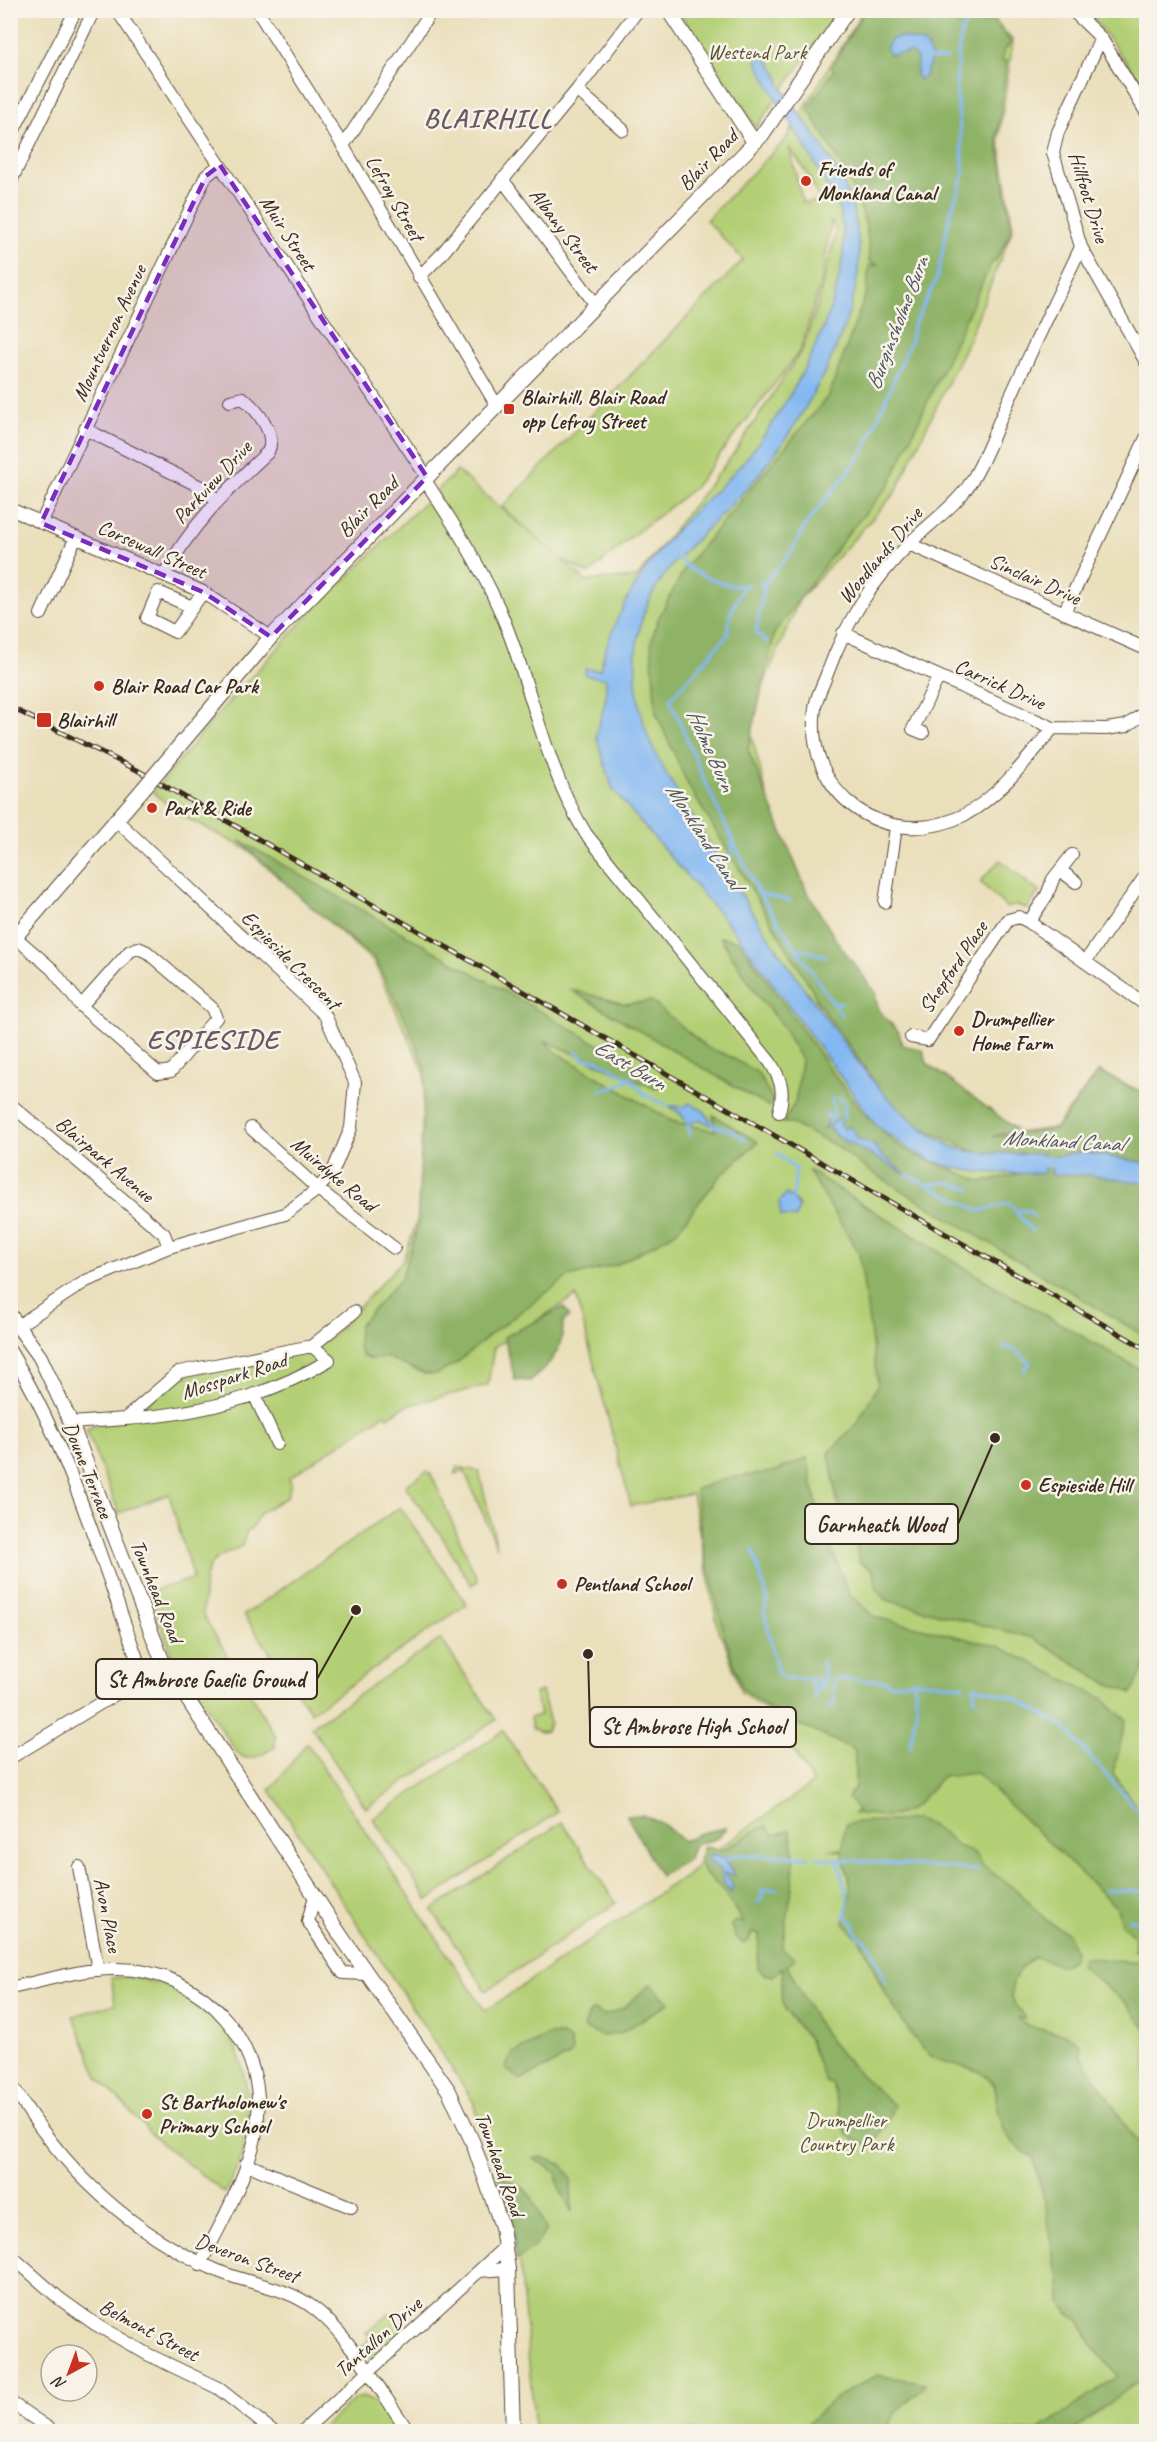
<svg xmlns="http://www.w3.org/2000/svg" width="1157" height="2442" font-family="Caveat,sans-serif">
  <rect width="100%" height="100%" fill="#f7f3e8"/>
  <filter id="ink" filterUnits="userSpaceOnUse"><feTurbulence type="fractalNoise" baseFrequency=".0167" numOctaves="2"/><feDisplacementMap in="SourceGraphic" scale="12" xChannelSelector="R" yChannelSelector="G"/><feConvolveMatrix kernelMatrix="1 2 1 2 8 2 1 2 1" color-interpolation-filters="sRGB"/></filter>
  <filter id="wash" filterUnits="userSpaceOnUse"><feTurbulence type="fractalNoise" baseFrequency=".008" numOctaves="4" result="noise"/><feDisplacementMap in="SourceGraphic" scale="24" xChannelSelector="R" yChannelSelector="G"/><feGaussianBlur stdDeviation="1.35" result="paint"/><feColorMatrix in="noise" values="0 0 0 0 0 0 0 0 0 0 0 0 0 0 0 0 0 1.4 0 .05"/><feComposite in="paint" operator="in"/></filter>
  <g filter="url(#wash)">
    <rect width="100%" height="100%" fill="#eadfbb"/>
    <path fill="#b3cf75" stroke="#777c4a" stroke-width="1.5" fill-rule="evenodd" d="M950,10L954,13L955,11H988L1013,41L999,138L1013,228L969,339L895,493L799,600L748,722L780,846L869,997L848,1026L990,1136L1055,1128L1099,1071L1146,1094V2431H535L520,2264L503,2174L487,2152L473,2101L270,1790L307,1743L485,2011L676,1882C690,1877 696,1865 707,1856L813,1783L770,1712L741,1692L723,1637L719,1634L692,1494L631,1506L576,1296L494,1347L488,1385L405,1406L388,1417L385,1414L289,1478L291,1483L287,1497L260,1513L252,1528L247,1530L242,1546L217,1558L210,1566L205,1577L203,1615L276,1737L275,1747C261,1755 247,1766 235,1750L172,1654L148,1592L193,1579L169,1494L119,1513L86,1429L133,1414L177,1378L330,1338L403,1260L428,1191L426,1076L374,962L248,850L177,813L153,792L222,709L313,610L457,471L557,556L502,507L743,260L706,220L785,140L863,11ZM789,147L806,172L820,201L803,203ZM831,221L836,232L817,306L802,350L734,453L637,577L586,581L559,558L589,574L631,537L694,488L800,351L822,279Z
      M679,11H838L756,128Z
      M1110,11H1146V88L1093,18Z
      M1000,860L1039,892L1027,909L1017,905L1007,908L980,882Z
      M457,1467L479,1471L497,1547L464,1470L454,1475Z
      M427,1471L431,1474L478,1581L471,1585L441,1535L405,1486Z
      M400,1507L467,1604L311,1712L244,1615Z
      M441,1639L496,1720L366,1808L311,1727Z
      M542,1691L550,1723L546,1731L541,1732L532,1728L530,1718L540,1715L535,1693Z
      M503,1731L558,1812L428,1900L373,1819Z
      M562,1822L616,1903L486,1991L432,1910Z
      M129,1977C148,1980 168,1984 186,1993C240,2021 254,2086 245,2141C242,2159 233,2177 225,2193L156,2139L98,2077L73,2016L115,2004L111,1978Z
      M390,2314L406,2332L375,2358H367L359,2349L371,2338L366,2333Z
      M363,2397L376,2403L398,2431H318L355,2399Z"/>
    <path fill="#8eb266" stroke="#646e42" stroke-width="1.5" d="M949,10L956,14L959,11H987L986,13L1011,42L1004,51L1002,60L1007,61L997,137L1012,230L995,262H992L889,485L850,531L775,632L748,750L807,892L836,940L875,992L878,1010L899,1032L902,1045L923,1050L927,1063L1016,1129L992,1137L1056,1129L1099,1072L1146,1095V1337L868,1170L836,1146L790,1123H783L795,1103L801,1060L782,1026L756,993L720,937L739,941L837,1079L862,1111L895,1143L913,1154L982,1182L1023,1173L901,1119L817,1001L812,989L689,787L656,713L651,643L657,621L686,566L829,395L867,291L869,265L879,266L869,261C871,203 835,157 808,108L834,70L832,67L864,11Z
      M239,840L666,1083L655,1089L544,1040L557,1053L672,1121L715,1131L713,1115L758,1142L721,1175L675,1233L616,1265L568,1277L496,1330L457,1363L438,1374H425L388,1358L370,1359L362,1355L358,1347L359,1325L401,1279L417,1229L425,1067L408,1025L375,959L310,906Z
      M569,989L624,1004L651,1001L708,1048L727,1055L758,1073L774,1102L769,1107Z
      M808,1170L988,1282L1146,1373V1664L1132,1693L1105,1682L1033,1638L886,1600L877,1589L873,1570L859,1562L856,1543L837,1501L829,1453L857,1423L878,1385L859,1253Z
      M564,1307L569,1317L563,1322C564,1349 550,1365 530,1381L515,1380L504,1337Z
      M807,1458L820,1520L849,1593L874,1617L998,1646L1102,1698L1126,1720L1113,1773L1140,1812L1146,1827V1954L1135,1951V1937L1121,1923L1117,1908L976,1773L941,1777C927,1794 912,1816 888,1816C876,1816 865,1813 853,1814L858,1811L848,1797L855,1787V1750L778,1715L742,1688L725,1637L701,1538L696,1489L728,1478L773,1472Z
      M642,1815L663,1824L683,1841L700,1833L726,1828C723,1831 718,1837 715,1839C700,1846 695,1836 689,1859L660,1876L627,1816Z
      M916,1819L936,1828L960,1847L976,1854L982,1865L1018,1891L1047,1921L1068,1933L1075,1952L1072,1960L1062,1966L1035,1957C1020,1965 1006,1985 1014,2002C1016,2008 1022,2014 1026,2018H1018C1032,2032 1048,2029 1065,2034C1071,2036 1076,2042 1081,2046L1079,2053L1131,2134L1146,2153V2375L1073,2431H1037L1118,2376C1103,2357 1087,2345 1081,2321L1069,2314L1061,2304L1060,2275L1054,2262L1046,2206L1033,2158C1007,2140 1004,2136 997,2104C995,2097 998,2089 992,2082C976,2061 943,2070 924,2050C908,2033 895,2009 883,1989C869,1963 868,1943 844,1924C846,1912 852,1896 850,1884C849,1873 843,1863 842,1851L829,1850L842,1849C846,1841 842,1834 846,1824C869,1819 893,1823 916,1819Z
      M767,1826L774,1835L790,1830C800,1868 787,1911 782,1949L795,1958L787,1966C797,1983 805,2002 816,2020C834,2050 867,2083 894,2105L886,2125L871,2146L860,2143L846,2134L832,2085L825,2082L809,2040L785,2010L781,1994L783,1968L773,1976L764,1974L758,1968L759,1934L752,1932L749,1940L744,1944L735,1937L731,1925L737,1921L744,1923L722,1889L705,1874L699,1861L704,1847L723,1850L754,1831Z
      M1083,1957C1104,1957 1128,1968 1146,1957V2029L1128,2005L1080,1965Z
      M651,1984L669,2003L621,2033L603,2036L584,2028L588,2016L593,2010L604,2015L622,2009Z
      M549,2035H562L570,2041L572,2051L568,2057L520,2080L505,2068L513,2053Z
      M541,2157L563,2165L571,2179L572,2212L559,2187L556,2173L534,2158Z
      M497,2176C534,2188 531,2196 546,2230L535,2246L516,2260L512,2217Z
      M877,2375L926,2383C919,2396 906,2400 897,2411C891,2418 890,2426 882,2431H800L834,2399Z"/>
    <path fill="#83b8f2" stroke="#5f7188" stroke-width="1.5" d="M902,37L924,43L932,57L925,76L920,80L916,75L917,58L911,52L890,55L886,48L892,39Z
      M765,55C771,68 779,70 780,85C805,122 844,170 854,214C857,228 860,247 859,261C854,339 790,444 737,499C700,538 652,572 640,627C631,664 636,711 652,746C668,781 691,813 711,846C747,906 786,964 828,1021C858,1062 888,1107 932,1135C939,1139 949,1145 956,1148C975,1155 1023,1153 1044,1154V1173C967,1174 937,1174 875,1124L736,933L613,790L596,736L606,698V679L585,675V669L600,670C610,624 636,578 666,542C689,512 721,489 745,460C791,405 863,279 838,207C834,197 828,188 823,179C802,138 775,101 756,60Z
      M689,1103L704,1111L714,1126L700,1120L693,1122L689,1126L680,1113L669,1106L683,1107Z
      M840,1118H843L840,1124L845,1129L849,1126L852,1129L858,1139L874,1145L881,1155L909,1176L835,1135L829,1126L824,1128L828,1121L831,1125Z
      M1081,1152L1146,1163V1183L1089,1175L1051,1174L1052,1157Z
      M786,1194L793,1198L799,1207L796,1218L781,1216L779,1202Z
      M712,1854L727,1858L724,1860L735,1876L725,1873L733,1886L731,1893L724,1883L721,1870L709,1861L707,1856Z"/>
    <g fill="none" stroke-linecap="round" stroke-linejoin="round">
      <path stroke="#83b8f2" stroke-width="3" d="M931,59H947
        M677,556L689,568
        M688,568C706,577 727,589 749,585
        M765,582L756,633L767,642
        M760,584L765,582L792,551L806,524L863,453L911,340L913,327L937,278L950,214L964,174L956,85L958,54L962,30L976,10
        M733,841L759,893L841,1015
        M731,858L733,841L704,780L670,699L727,636L731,612L743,586
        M761,894L791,901
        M799,949L826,956
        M833,1003H842
        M576,1052L584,1059L597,1060L631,1079L645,1095L669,1106
        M601,1090L615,1087L630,1079
        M839,1097L845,1105L843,1118
        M832,1099V1104
        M712,1122L714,1126L731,1130L746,1140
        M830,1123L831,1118L825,1114L835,1117L833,1107
        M688,1125L690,1136
        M777,1154L796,1169L793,1198
        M907,1175L980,1211L987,1209
        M928,1185L945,1182L972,1189
        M990,1208L1009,1203L1032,1231
        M1017,1210L1028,1211L1034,1216
        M1003,1346L1016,1351L1030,1363L1024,1370
        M753,1550L768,1601L764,1611L778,1674L784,1678L826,1680L822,1662
        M809,1678L815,1691L814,1699
        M819,1680L818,1689L821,1690L824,1680
        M859,1680L886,1681L890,1684L914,1681L963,1686
        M975,1700L973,1686L1015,1698L1063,1726L1142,1815L1146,1827
        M828,1707L832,1708L834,1705V1679H857
        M910,1747L917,1706L914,1681
        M817,1858L978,1870
        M838,1859L848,1900L845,1916L853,1923L858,1937L870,1945L886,1983
        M724,1860L737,1855L809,1857
        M1105,1891H1146
        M757,1902L762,1899V1890L777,1889
        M1129,1919L1146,1923"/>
      <path stroke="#83b8f2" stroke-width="10" d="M1030,1160L1066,1164"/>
    </g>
  </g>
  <g filter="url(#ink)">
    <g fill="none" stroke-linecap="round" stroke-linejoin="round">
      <g stroke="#554536" stroke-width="14">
        <path id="minor" d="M117,10L427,477
          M257,10L343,146L497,406
          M1072,10L1101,38L1146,112
          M1101,38L1058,132L1053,153L1081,247L1146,362
          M577,90L623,130
          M10,137L76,10
          M343,146L432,10
          M502,179L596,305
          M10,183L94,10
          M419,277L440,256L577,90L638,10
          M85,429L201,487L217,500
          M425,480C456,528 487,575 507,628C534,697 547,771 586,834L770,1062C781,1079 785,1091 779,1112
          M10,509L203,592L271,637
          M41,523L206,176L220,165
          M909,544L1146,649
          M164,575C190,526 227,490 268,452C277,433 257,410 243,398L230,401
          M192,607L158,592L147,618L175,632L203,592
          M1064,613L1146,438
          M41,614L76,537
          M843,633L1053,728L1106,729L1126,726L1146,712
          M1053,728C1030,756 996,800 962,816C885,853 803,793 815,708C816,697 823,685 827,674C847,620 870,583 911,542C928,525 956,505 969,485C984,463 993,435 1004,411C1029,356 1055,301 1081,247
          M923,733L913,729L938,678
          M1072,855L1053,879L1047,895L1029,922L1146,1005
          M1061,871L1076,882
          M885,902L896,827
          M15,937L52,969L81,1006L158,1073L171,1071L216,1018L212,1008L147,952L138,948L130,951L81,1006
          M1085,962L1146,875
          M911,1037L928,1040L1008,920L1019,917L1029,922
          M10,1104L164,1234L169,1247
          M251,1128L318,1189L394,1248
          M19,1325L86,1281L169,1247L285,1214L318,1189L333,1171L351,1128L355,1082L325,1015L115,819
          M10,1351C71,1451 103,1567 143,1675
          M254,1394L277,1444
          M125,1419C197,1414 267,1398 329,1360L312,1346
          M71,1423L125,1419L179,1372L312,1346L354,1312
          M10,1758L137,1681L162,1660
          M79,1867L98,1970
          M315,1896L308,1921L343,1973L366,1974
          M10,1988C44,1981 79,1969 113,1969C204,1967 275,2048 255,2138C247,2176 219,2229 200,2264
          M10,2082C60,2166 128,2232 218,2271C251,2285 286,2286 315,2309C350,2336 382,2394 409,2432
          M246,2164L351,2207
          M10,2255L60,2299L95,2324L147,2354L218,2388L274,2432
          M479,2271L505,2247
          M10,2402L54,2432
          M302,2432L479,2271L508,2269"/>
      </g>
      <g stroke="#554536" stroke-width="16">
        <path id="tertiary" d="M668,10L754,142
          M164,764L271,637L762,135L848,10
          M10,943L143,789
          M10,1315L40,1357L71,1423L162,1660L341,1936L449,2091L473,2143L502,2227L508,2269L513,2432"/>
      </g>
      <use href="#minor" stroke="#fff" stroke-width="12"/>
      <use href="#tertiary" stroke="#fff" stroke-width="14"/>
      <g stroke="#3b2a1e" stroke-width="5">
        <path id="rail" d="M10,707L137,770L253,836L1146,1349"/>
      </g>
      <use href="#rail" stroke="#f7f3e8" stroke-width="3" stroke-dasharray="9" stroke-linecap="butt"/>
      <g stroke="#554536" stroke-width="16" stroke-linecap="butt">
        <path id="tertiary-bridge" d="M143,789L164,764"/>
      </g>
      <use href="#tertiary-bridge" stroke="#fff" stroke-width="14"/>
    </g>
  </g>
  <path fill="#7b2cbf" fill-opacity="0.2" stroke="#7b2cbf" stroke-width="4.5" stroke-dasharray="12 8" stroke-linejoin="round" d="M220,165L427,477L271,637L203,592L41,523L206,176Z"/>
  <g fill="#c8321e" stroke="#f7f3e8" stroke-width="2">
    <circle cx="806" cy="181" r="6"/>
    <rect x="503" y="403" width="12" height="12" rx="3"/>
    <circle cx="99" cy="686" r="6"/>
    <rect x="36" y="712" width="16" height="16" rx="3"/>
    <circle cx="152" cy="808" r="6"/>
    <circle cx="959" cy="1031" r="6"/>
    <circle cx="1026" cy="1485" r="6"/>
    <circle cx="562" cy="1584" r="6"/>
    <circle cx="147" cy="2114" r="6"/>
  </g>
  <g text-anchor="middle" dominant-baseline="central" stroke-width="5" stroke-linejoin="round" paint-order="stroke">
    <g font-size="21" fill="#595334" stroke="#f7f3e8">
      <text x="757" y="52">Westend Park</text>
      <text x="846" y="2120">Drumpellier<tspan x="846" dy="24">Country Park</tspan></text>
    </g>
    <g font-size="21" fill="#3b2a1e" stroke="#f7f3e8">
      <text transform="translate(708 160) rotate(-46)">Blair Road</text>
      <text transform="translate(1089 197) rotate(73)">Hillfoot Drive</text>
      <text transform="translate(395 198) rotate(60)">Lefroy Street</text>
      <text transform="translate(564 230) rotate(53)">Albany Street</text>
      <text transform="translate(288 233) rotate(57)">Muir Street</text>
      <text transform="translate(109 333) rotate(-65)">Mountvernon Avenue</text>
      <text transform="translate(212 482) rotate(-47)">Parkview Drive</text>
      <text transform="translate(368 507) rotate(-45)">Blair Road</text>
      <text transform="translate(152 549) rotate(24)">Corsewall Street</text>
      <text transform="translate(880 555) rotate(-50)">Woodlands Drive</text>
      <text transform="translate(1035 579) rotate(24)">Sinclair Drive</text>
      <text transform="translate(1000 684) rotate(24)">Carrick Drive</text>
      <text transform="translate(291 960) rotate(45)">Espieside Crescent</text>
      <text transform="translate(953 967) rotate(-56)">Shepford Place</text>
      <text transform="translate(105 1159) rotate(40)">Blairpark Avenue</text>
      <text transform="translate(334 1174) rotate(40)">Muirdyke Road</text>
      <text transform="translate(234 1376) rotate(-18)">Mosspark Road</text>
      <text transform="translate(88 1470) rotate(68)">Doune Terrace</text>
      <text transform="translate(157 1591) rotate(68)">Townhead Road</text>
      <text transform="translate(108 1915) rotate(79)">Avon Place</text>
      <text transform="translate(500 2164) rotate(70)">Townhead Road</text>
      <text transform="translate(247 2258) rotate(20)">Deveron Street</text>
      <text transform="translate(149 2330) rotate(28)">Belmont Street</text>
      <text transform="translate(378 2337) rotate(-42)">Tantallon Drive</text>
    </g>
    <g font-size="21" font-weight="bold" fill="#3b2a1e" stroke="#f7f3e8" text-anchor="start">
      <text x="818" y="169">Friends of<tspan x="818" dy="24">Monkland Canal</tspan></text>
      <text x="521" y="397">Blairhill, Blair Road<tspan x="521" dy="24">opp Lefroy Street</tspan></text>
      <text x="111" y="686">Blair Road Car Park</text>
      <text x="57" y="720">Blairhill</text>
      <text x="164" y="808">Park &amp; Ride</text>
      <text x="971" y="1019">Drumpellier<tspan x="971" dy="24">Home Farm</tspan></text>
      <text x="1038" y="1485">Espieside Hill</text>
      <text x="574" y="1584">Pentland School</text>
      <text x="159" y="2102">St Bartholomew's<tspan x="159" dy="24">Primary School</tspan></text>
    </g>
    <g font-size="22" font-style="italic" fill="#51555e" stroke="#f7f3e8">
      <text transform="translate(897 323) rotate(-69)">Burginsholme Burn</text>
      <text transform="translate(711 750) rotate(66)">Holme Burn</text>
      <text transform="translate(704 836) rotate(57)">Monkland Canal</text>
      <text transform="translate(630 1065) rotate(30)">East Burn</text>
      <text transform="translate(1063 1141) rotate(3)">Monkland Canal</text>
    </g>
    <g font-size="27" font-weight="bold" letter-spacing="1.5" fill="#685962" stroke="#f7f3e8">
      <text x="488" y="118">BLAIRHILL</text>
      <text x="213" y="1039">ESPIESIDE</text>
    </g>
  </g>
  <path fill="none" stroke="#3b2a1e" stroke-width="2" d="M995 1438L958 1524M356 1610L317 1679M588 1654L590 1727"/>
  <g fill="#3b2a1e" stroke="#f7f3e8" stroke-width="2">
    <circle cx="995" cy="1438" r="6"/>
    <circle cx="356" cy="1610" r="6"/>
    <circle cx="588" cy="1654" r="6"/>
  </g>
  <g fill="#f7f3e8" stroke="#3b2a1e" stroke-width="2">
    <rect x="805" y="1504" width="153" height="40" rx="6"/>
    <rect x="96" y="1659" width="221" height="40" rx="6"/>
    <rect x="590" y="1707" width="206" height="40" rx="6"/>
  </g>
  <g font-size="22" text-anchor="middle" font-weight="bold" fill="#3b2a1e">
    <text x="881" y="1532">Garnheath Wood</text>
    <text x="206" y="1687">St Ambrose Gaelic Ground</text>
    <text x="693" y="1734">St Ambrose High School</text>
  </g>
  <rect width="1157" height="2442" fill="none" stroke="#f7f3e8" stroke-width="36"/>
  <g transform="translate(69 2373) rotate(221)"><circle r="28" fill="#f7f3e8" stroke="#aca397" stroke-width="1.5"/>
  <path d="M0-4.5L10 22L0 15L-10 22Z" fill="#c8321e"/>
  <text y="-9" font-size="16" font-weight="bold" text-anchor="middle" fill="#3b2a1e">N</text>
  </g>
</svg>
